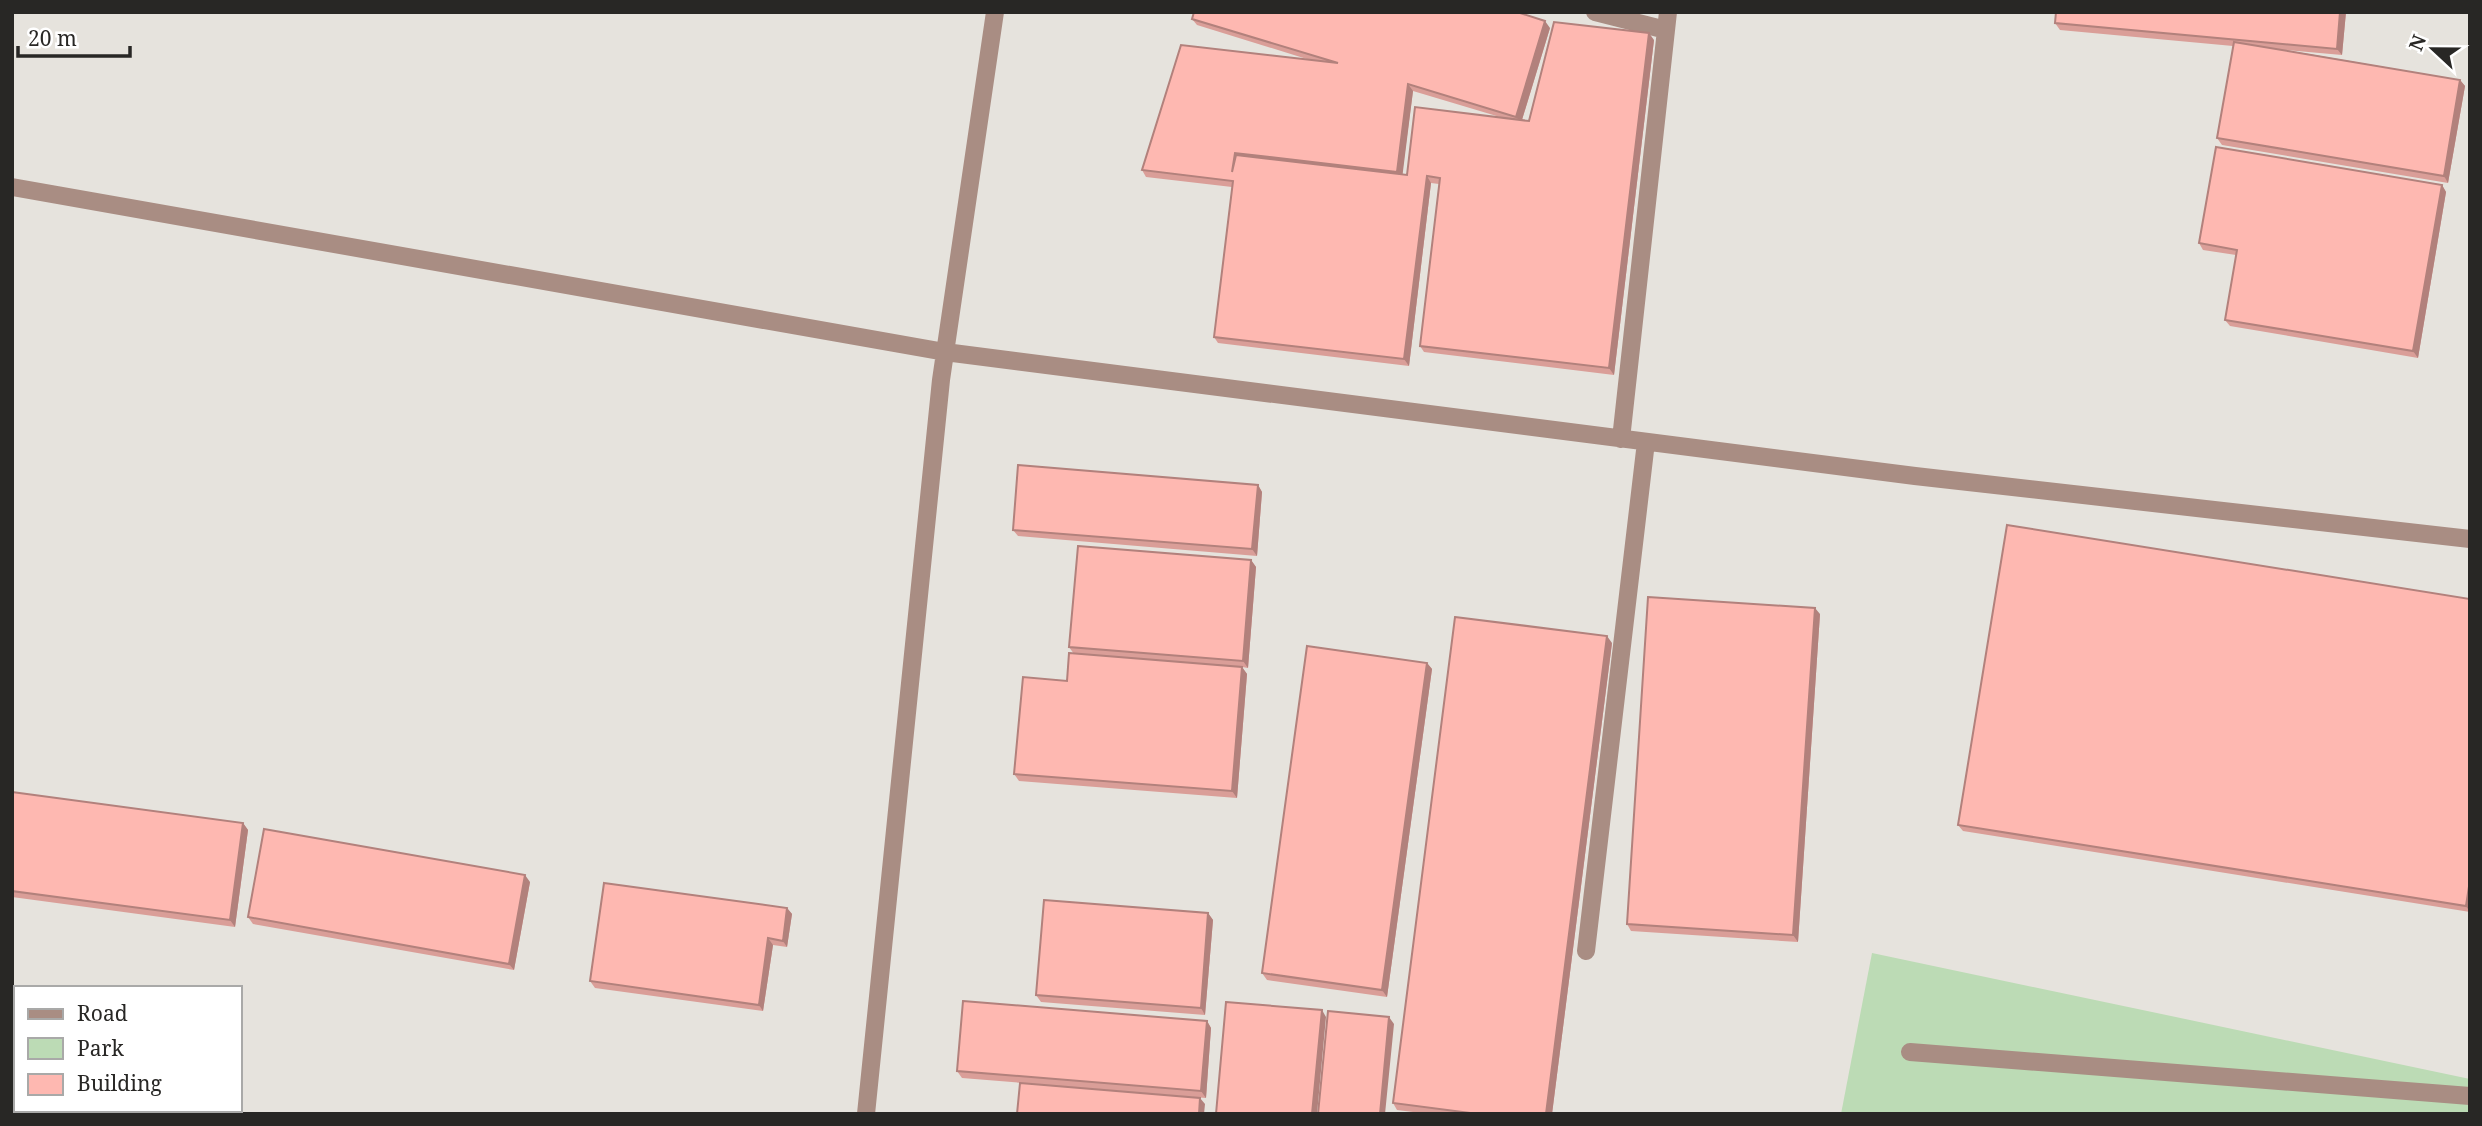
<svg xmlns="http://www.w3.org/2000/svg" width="2482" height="1126" font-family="'Noto Serif',serif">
  <rect width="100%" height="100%" fill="#e6e3dd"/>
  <path fill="#bcdbb5" d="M1872,953L2470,1079V1114H1841Z"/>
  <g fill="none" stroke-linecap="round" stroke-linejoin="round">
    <path stroke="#a98d83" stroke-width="18" d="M1595,12L1666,30
      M12,187L945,352L1915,476L2470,539
      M1621,439L1668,12
      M1586,951L1646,442
      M1910,1052L2470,1096
      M866,1114L941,380L995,12"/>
  </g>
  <path fill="#da9e98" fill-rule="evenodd" d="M2056,12H2346L2342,55L2286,50L2460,80L2465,86L2448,183L2222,145L2217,138L2233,46L2060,30L2055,23Z
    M1192,19L1550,28L1522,120L1529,121L1654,40L1614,375L1424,352L1420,346L1439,184L1431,183L1409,366L1218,343L1214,337L1232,187L1146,177L1142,170L1310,60L1197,25ZM1413,91L1500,117L1407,175L1402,174Z
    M2442,185L2446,192L2418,358L2230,326L2225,320L2236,255L2203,250L2199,243Z
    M1258,485L1262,492L1257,556L1018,536L1013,530Z
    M1251,560L1256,567L1248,668L1242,667L1247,674L1237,798L1019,781L1014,774L1067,681L1074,654L1069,647Z
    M2470,599V912L1963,831L1958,825Z
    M1820,614L1798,942L1631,931L1627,924Z
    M1612,643L1552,1114H1429L1397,1110L1393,1103Z
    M1427,663L1432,669L1387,997L1267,980L1262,973Z
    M12,792L243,823L248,830L235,927L12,897Z
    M530,882L514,970L253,924L248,917Z
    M787,908L792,914L787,947L773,945L763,1011L595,988L590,981Z
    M1208,913L1213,920L1205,1015L1041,1002L1036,995Z
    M1207,1021L1211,1028L1206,1098L962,1078L957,1071Z"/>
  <path fill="#b2817c" d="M2340,12H2346L2342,55L2337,49Z
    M1545,21L1550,28L1521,123L1516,117Z
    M1649,33L1654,40L1614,375L1609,368Z
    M2460,80L2465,86L2448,183L2444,176Z
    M1408,84L1413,91L1402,179L1397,172Z
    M1427,176L1431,183L1409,366L1404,359Z
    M2442,185L2446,192L2418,358L2413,351Z
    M1258,485L1262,492L1257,556L1252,549Z
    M1251,560L1256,567L1248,668L1243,661Z
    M1815,608L1820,614L1798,942L1793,935Z
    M1607,636L1612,643L1552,1114H1546Z
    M1427,663L1432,669L1387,997L1382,990Z
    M1242,667L1247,674L1237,798L1232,791Z
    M243,823L248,830L235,927L230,920Z
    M525,875L530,882L514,970L509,964Z
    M2470,880V912L2466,906Z
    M787,908L792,914L787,947L783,941Z
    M1208,913L1213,920L1205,1015L1201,1008Z
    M768,938L773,945L763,1011L759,1005Z
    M1322,1010L1326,1017L1317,1114H1312Z
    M1389,1017L1394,1024L1385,1114H1380Z
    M1207,1021L1211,1028L1206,1098L1201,1091Z
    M1200,1098L1205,1104L1204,1114H1199Z"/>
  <path fill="#feb8b1" stroke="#b2817c" stroke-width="2" d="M1194,12H1517L1545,21L1516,117L1408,84L1397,172L1235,153L1232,172L1236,155L1407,175L1415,107L1529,121L1554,22L1649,33L1609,368L1420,346L1440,178L1427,176L1404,359L1214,337L1233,181L1142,170L1181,45L1338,63L1192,19Z
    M2056,12H2340L2337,49L2055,23Z
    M2234,42L2460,80L2444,176L2217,138Z
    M2216,147L2442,185L2413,351L2225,320L2237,250L2199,243Z
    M1018,465L1258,485L1252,549L1013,530Z
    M2007,525L2470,599V880L2466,906L1958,825Z
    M1078,546L1251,560L1243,661L1069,647Z
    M1648,597L1815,608L1793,935L1627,924Z
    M1455,617L1607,636L1546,1114H1478L1393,1103Z
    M1307,646L1427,663L1382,990L1262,973Z
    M1069,653L1242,667L1232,791L1014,774L1023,677L1067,681Z
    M12,792L243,823L230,920L12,891Z
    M264,829L525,875L509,964L248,917Z
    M604,883L787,908L783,941L768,938L759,1005L590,981Z
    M1044,900L1208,913L1201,1008L1036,995Z
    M963,1001L1207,1021L1201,1091L957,1071Z
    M1226,1002L1322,1010L1312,1114H1216Z
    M1328,1011L1389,1017L1380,1114H1318Z
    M1020,1083L1200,1098L1199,1114H1017Z"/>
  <rect width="2482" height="1126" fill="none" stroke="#282725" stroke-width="28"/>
  <rect x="14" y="986" width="228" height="126" fill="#ffffff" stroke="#a9a9a8" stroke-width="2"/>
  <rect x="28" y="1009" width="35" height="10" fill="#a98d83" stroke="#a9a9a8" stroke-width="2"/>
  <text x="77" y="1021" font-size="21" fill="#282725">Road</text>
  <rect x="28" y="1038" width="35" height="21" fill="#bcdbb5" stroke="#a9a9a8" stroke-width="2"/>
  <text x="77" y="1056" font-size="21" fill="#282725">Park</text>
  <rect x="28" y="1074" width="35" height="21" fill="#feb8b1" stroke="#a9a9a8" stroke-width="2"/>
  <text x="77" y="1091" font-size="21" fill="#282725">Building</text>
  <g transform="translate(2433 49) rotate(292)" stroke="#ffffff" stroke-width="5" paint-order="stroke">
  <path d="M0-5L12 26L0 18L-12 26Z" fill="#282725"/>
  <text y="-10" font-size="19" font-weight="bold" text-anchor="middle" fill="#282725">N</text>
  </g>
  <path d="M18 46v10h112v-10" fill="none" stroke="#282725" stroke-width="3.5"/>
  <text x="28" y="46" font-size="21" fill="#282725" stroke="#ffffff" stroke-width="5" paint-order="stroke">20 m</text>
</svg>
